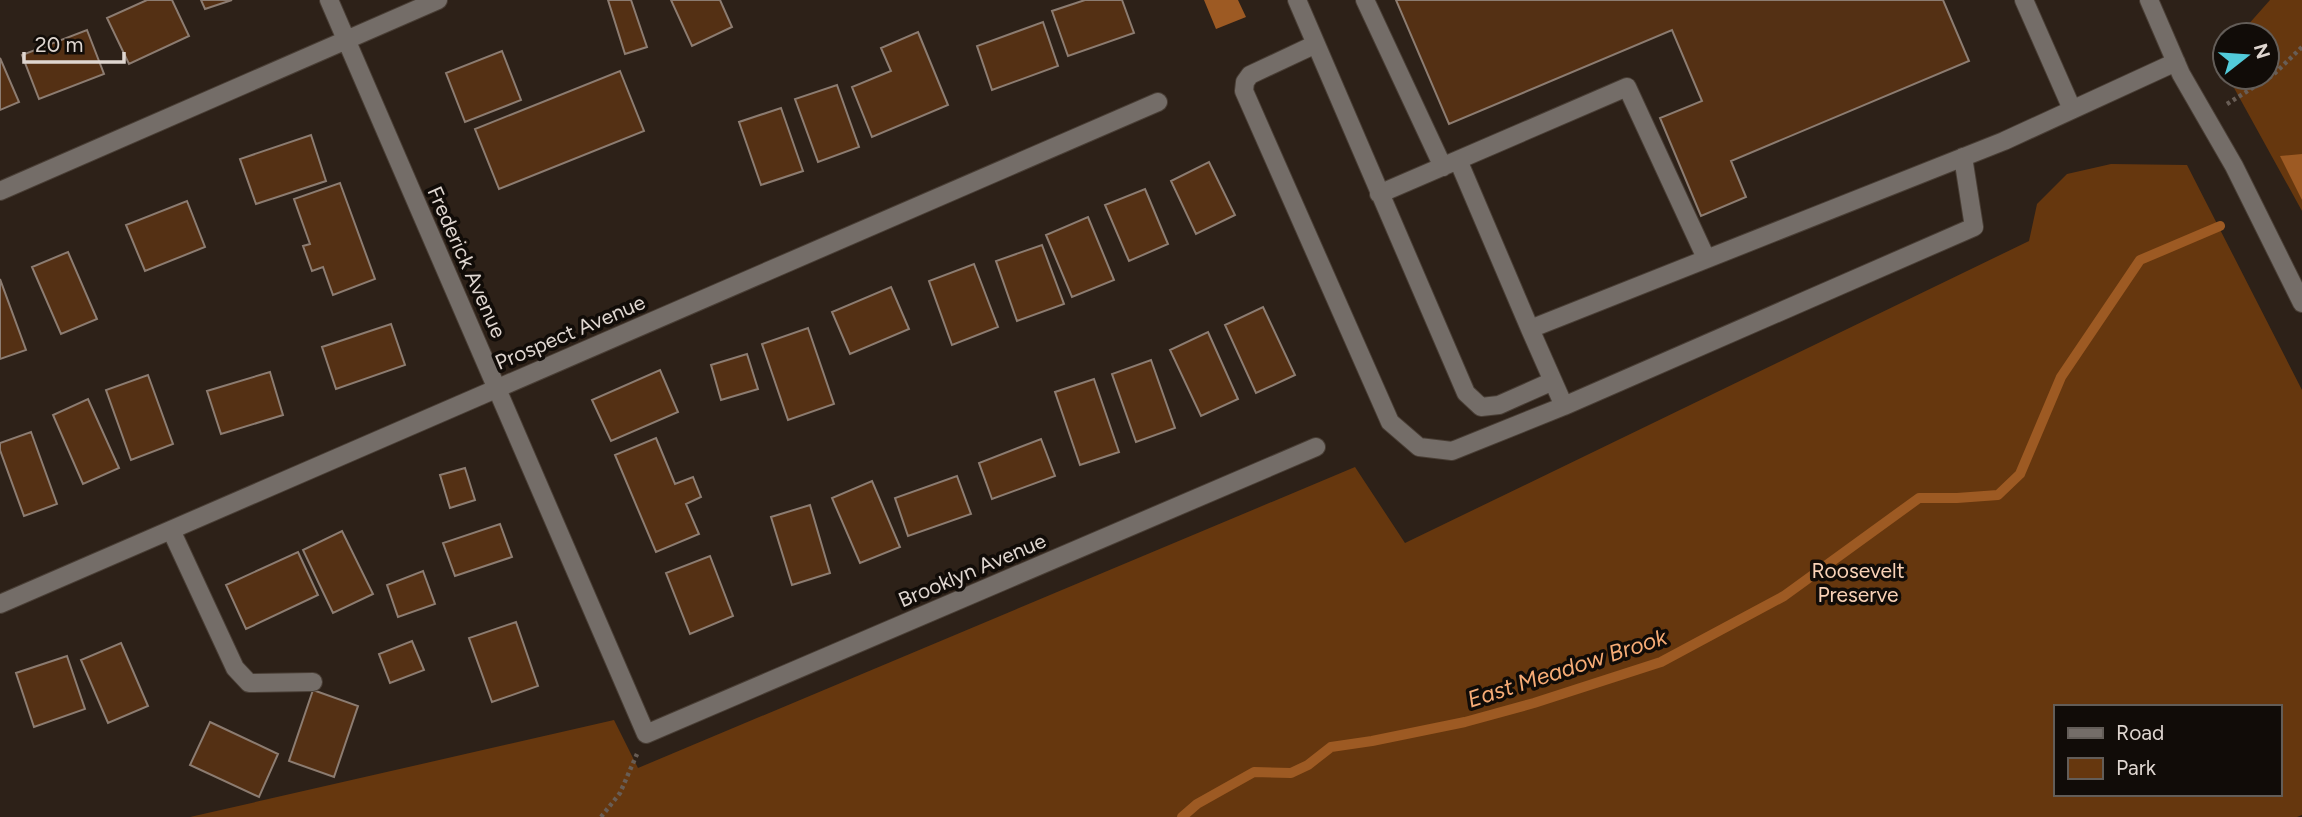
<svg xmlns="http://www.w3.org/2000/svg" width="2302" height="817" font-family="Figtree,sans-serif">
  <rect width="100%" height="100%" fill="#2d2118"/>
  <path fill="#66370e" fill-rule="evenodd" d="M2270,0H2302V211L2228,77H2267V35H2239Z
    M2111,164L2187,165L2302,390V815L2297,817H190L614,720L638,768L1355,467L1405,543L2029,241L2037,204L2067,174ZM2055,707H2279V794H2055Z"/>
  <path fill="#9d5a23" d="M1204,0H1238L1246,17L1216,29Z
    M2302,154V200L2280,156Z"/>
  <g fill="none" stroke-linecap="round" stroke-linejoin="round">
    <path stroke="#9d5a23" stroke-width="10" d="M1182,817L1197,804L1254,772L1291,773L1308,765L1331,747L1372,741L1465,722L1534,703L1661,662L1784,596L1919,498H1957L1998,495L2020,474L2061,377L2140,260L2220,226"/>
  </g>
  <path fill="#543014" stroke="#8c7c71" stroke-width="2" d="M147,0H172L189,36L129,64L107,18Z
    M201,0H232L205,9Z
    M608,0H631L647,47L625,54Z
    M671,0H720L732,27L692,46Z
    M1085,0H1122L1134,33L1068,56L1052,11Z
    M1396,0H1943L1969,61L1731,161L1746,197L1701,216L1660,118L1702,101L1672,30L1449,124Z
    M1043,22L1058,66L992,90L977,46Z
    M87,30L104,74L39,99L22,55Z
    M918,32L948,105L872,137L852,87L891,71L881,48Z
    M502,51L521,100L465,122L446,73Z
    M0,58L19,102L0,110Z
    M620,71L644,131L499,189L475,129Z
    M837,85L859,147L818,162L795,99Z
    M781,108L803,171L761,185L739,122Z
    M311,135L326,181L256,204L240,159Z
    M1209,162L1235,215L1196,234L1171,181Z
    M340,183L375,279L333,295L323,267L312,271L303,246L310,244L294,199Z
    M1145,189L1168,244L1129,261L1105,205Z
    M187,201L205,247L145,271L126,225Z
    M1088,217L1114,280L1072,297L1046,235Z
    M1042,245L1064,304L1017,321L996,261Z
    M68,252L97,319L61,334L32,267Z
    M974,264L998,327L952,345L929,281Z
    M0,279L26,350L0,359Z
    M891,287L909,329L850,354L832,312Z
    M1263,307L1295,375L1256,393L1225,325Z
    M391,324L405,365L336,389L322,347Z
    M808,328L834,404L788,420L762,344Z
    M1208,332L1238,399L1201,416L1170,350Z
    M747,354L758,389L721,400L711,365Z
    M1151,360L1175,428L1136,442L1112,374Z
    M660,370L678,412L611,441L592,400Z
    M270,372L283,415L221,434L207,391Z
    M148,375L173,444L131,460L106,390Z
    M1094,379L1119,452L1080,465L1055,392Z
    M88,399L119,468L83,484L53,415Z
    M31,432L57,504L24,516L0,450V443Z
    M656,438L675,484L693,477L701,497L686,504L699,534L656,552L615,455Z
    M1041,439L1055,476L992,499L979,463Z
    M465,468L475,500L450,508L440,475Z
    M957,476L971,514L908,536L895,498Z
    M872,481L900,547L860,563L832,498Z
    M810,505L830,573L792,585L771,517Z
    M500,524L512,557L455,576L443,543Z
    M342,531L373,594L333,613L303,550Z
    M298,552L318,595L246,629L226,585Z
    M710,556L733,616L690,634L666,573Z
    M423,571L435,604L398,617L387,585Z
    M516,622L538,686L492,702L469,638Z
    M412,641L424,670L390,683L379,654Z
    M121,643L148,706L108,723L81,660Z
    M67,656L85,709L34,727L16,673Z
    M313,690L358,706L334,777L289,761Z
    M210,722L278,754L259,797L190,765Z"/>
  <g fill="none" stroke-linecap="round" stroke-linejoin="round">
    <g stroke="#493e35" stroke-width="20">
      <path id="minor" d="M329,0L646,734L1316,447
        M1297,0L1466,393L1481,407L1499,405L1553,381
        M1365,0L1443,167
        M2024,0L2072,109
        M2149,0L2181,74L2234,166L2302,303
        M1316,44L1250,75L1245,82L1244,91L1390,422L1419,447L1452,451L1564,406L1974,227L1963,157
        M1458,160L1530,329
        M0,191L438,0
        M1379,194L1627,87L1706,258
        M1564,406L1530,329L2004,141L2176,62
        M171,530L235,668L249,683L313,682
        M0,604L1158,102"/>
    </g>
    <path stroke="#685d55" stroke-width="4.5" stroke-dasharray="3.5 3.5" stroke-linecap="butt" d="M2227,104L2273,75L2302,47
      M601,817L620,793L637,754"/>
    <use href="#minor" stroke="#746d68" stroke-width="18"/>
  </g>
  <g text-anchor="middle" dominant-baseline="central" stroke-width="7" stroke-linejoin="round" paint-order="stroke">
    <g font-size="21" fill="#dfd6d0" stroke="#110c08">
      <text transform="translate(467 262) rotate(66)">Frederick Avenue</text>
      <text transform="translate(570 332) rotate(-23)">Prospect Avenue</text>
      <text transform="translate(972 570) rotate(-23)">Brooklyn Avenue</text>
    </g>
    <g font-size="21" fill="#f9d2b7" stroke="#110c08">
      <text x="1858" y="570">Roosevelt<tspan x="1858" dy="24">Preserve</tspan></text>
    </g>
    <g font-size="23" font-style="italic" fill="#f7ac76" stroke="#110c08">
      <text transform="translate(1567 668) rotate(-18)">East Meadow Brook</text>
    </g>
  </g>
  <rect x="2054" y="705" width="228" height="91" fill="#110c08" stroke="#635d58" stroke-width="2"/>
  <rect x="2068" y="728" width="35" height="10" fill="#746d68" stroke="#635d58" stroke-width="2"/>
  <text x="2116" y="740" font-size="21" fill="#dfd6d0">Road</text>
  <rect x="2068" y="758" width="35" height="21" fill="#66370e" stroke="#635d58" stroke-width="2"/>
  <text x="2116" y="775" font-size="21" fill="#dfd6d0">Park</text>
  <g transform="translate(2246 56) rotate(73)"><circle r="33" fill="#110c08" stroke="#635d58" stroke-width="2"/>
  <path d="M0-5L12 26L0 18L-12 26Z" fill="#52cbda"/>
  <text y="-10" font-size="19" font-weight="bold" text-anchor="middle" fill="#dfd6d0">N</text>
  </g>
  <path d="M24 52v10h100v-10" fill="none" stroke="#dfd6d0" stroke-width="3.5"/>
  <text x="35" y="52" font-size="21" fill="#dfd6d0" stroke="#110c08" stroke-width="5" paint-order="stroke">20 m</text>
</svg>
